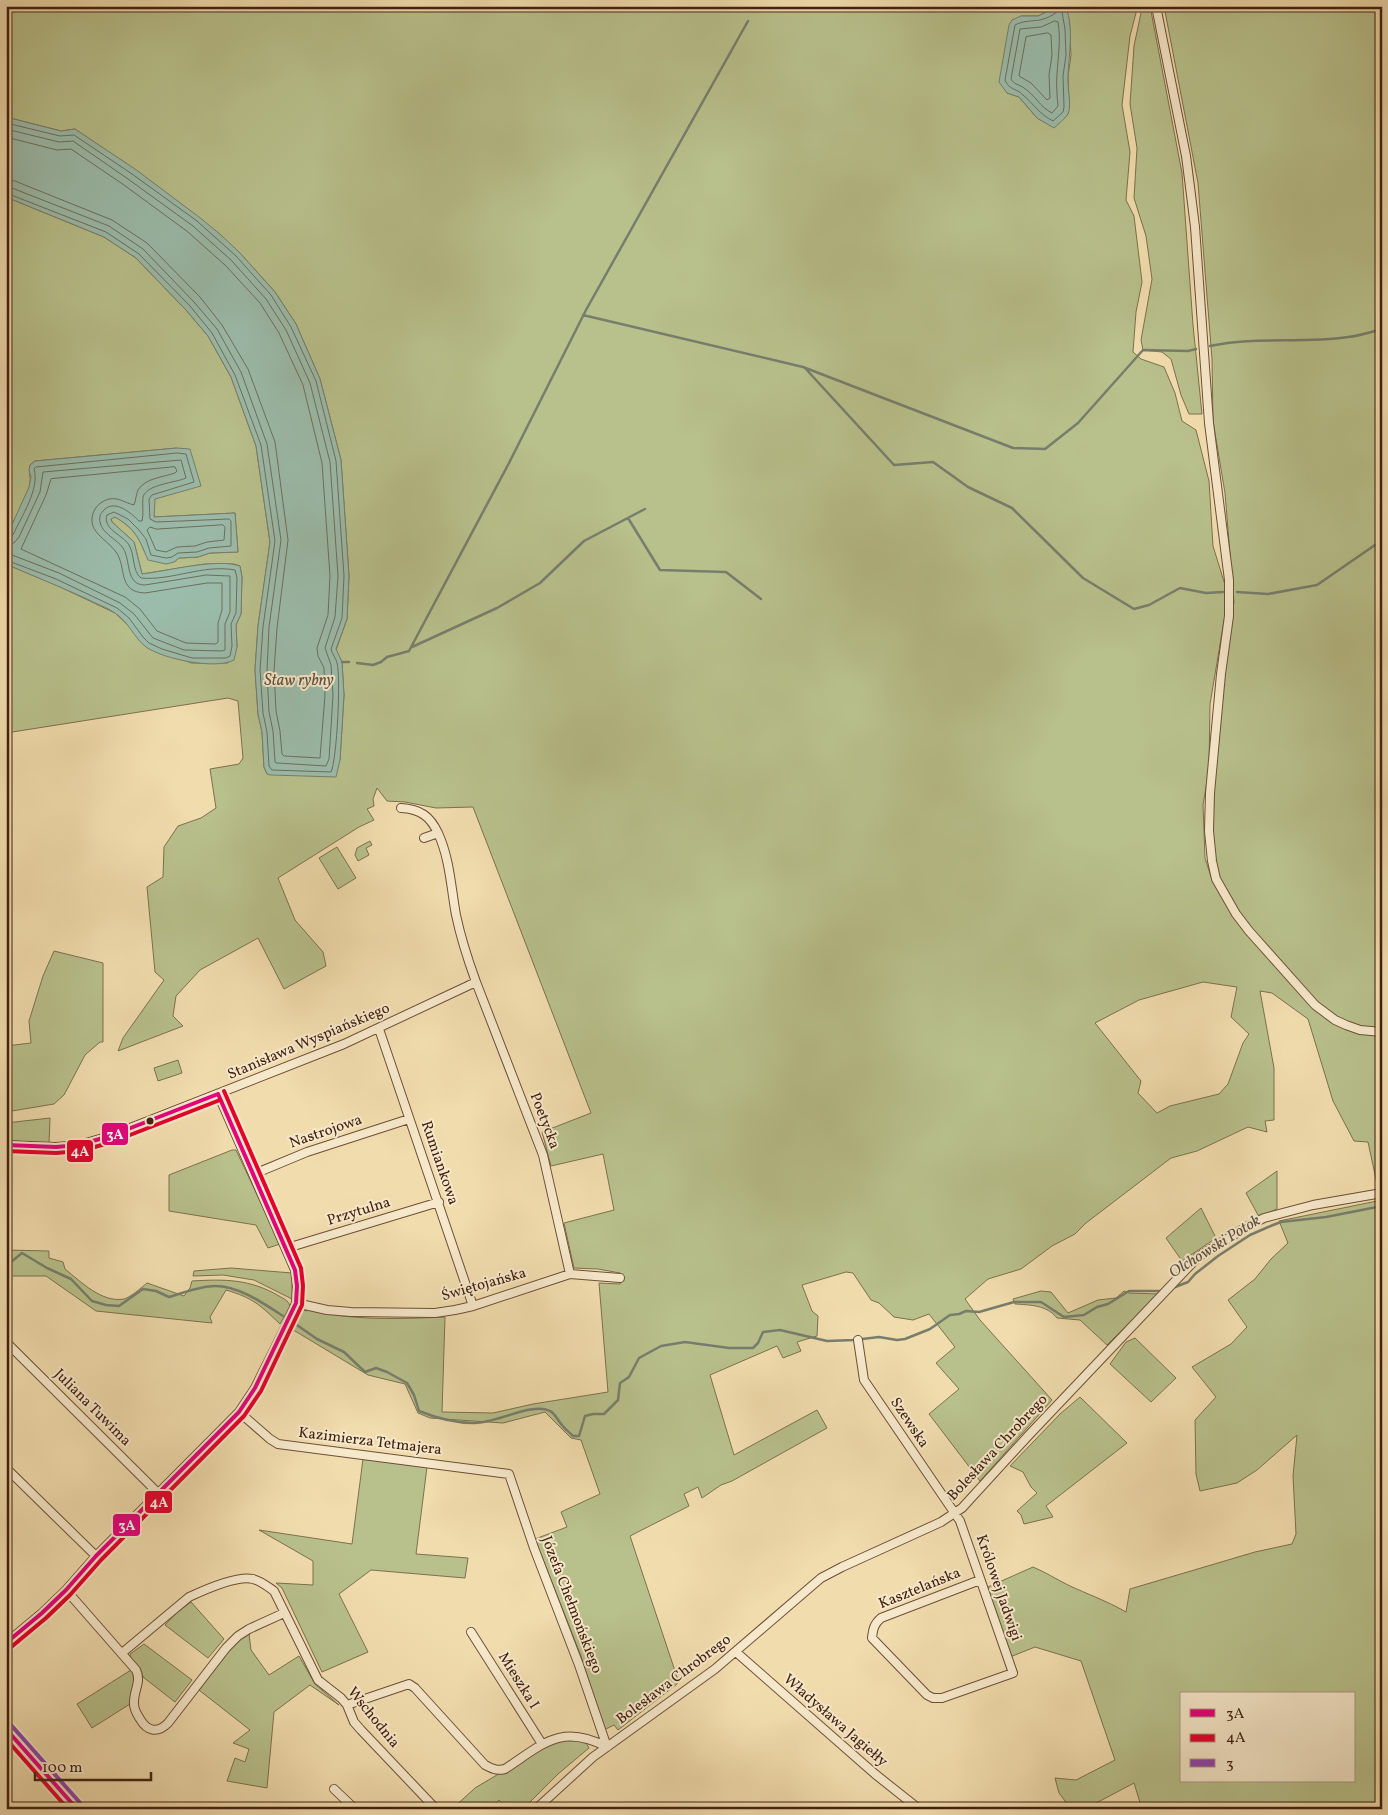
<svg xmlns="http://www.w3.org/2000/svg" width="1388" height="1815" font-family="Vollkorn,serif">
  <rect width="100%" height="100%" fill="#f1dcad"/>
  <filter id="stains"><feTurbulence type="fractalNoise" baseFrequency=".004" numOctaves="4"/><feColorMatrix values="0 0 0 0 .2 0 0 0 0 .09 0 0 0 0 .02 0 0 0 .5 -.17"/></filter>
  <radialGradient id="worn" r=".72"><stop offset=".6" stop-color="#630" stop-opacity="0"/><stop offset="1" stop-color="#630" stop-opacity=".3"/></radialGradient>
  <path fill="#b8c08b" stroke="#7d704e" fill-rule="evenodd" d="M6,6H1059L1038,16H1021L1007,93L1019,97L1037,118L1054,127L1068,114L1069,107L1068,76L1071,55L1069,20L1066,7L1064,6H1150L1182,173L1193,325L1202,414H1189L1181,395L1171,359L1162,352L1143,350L1141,340L1152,279L1146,236L1134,198L1137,148L1130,104L1134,46L1141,13L1137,9L1130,36L1122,105L1130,152L1126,200L1134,216L1142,282L1136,312L1133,352L1141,359L1164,367L1175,393L1182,421L1196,430L1209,481L1213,546L1225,585L1227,603L1210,704L1209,769L1203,805L1205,858L1213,883L1215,876L1209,811L1219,690L1234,602L1225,493L1213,421L1212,359L1198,183L1164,6H1382V1187L1378,1188L1377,1184L1368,1142L1354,1141L1333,1101L1308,1019L1272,993L1260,991L1274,1068V1120L1265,1121L1267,1132L1248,1127L1197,1151L1171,1158L1086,1223L1075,1234L1052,1246L1021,1269L988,1279L965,1299L980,1320L1052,1400L980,1481L929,1414L959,1389L936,1363L955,1347L929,1314L913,1320L894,1317L879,1303L871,1300L853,1273L846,1272L802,1285L812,1311L818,1316L817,1336L797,1342L801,1351L783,1358L777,1346L710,1375L734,1455L817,1410L827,1428L732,1481L721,1485L702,1498L698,1487L684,1494L689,1506L630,1536L678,1680L677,1684L618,1730L614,1725L604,1730L581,1656L535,1539L567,1527L561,1512L600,1494L581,1440L571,1438L545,1412L503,1423L430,1418L418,1413L405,1384L368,1375L290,1328L296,1320L295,1318L302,1310L307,1311V1309C349,1321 401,1319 445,1317L442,1412L493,1413L533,1404L608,1392L599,1283L620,1284V1273L598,1269L574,1268L564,1223L614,1210L603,1154L551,1166L542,1132L591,1113L473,807L436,808L405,802L387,801L377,788L373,799L374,806L367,809L374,820L359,827L278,878L295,920L323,952L326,966L284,989L258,938L200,970L176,996L173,1016L183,1026L118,1051L123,1038L164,980L155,972L147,887L163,877L164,847L178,826L201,818L216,808L210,769L239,764L243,758L238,701L228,698L6,733V564L54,584L115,613L133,630L139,640L191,663H228L237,647L236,625L241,614L242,577L240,566L234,564H205L142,574L134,542L112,522L111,518L115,517C129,525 139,535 144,551L174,562L179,558L198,557L210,553L238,552L235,513L154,517V499L177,448L35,461L30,465C28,473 32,479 29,488C23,505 13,521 6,538V197L104,237L136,258L186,310L208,336L231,377L256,446L270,542L258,626L255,670L258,714L262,732L264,767L267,774L298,775L340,760L344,695L342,662L336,650L347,619L349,576L341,460L320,379L296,324L275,292L239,252L165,192L75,129L61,131L6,117ZM1203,982L1237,987L1231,1017L1249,1034L1243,1043L1228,1084L1219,1094L1170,1106L1157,1113L1138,1093L1141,1081L1095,1023L1139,1000Z
    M370,841L372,845L366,848L369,855L358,861L355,855L357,848Z
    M337,847L356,878L338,889L319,858Z
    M54,951L103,963V1042H100L85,1055L64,1095L54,1104L6,1112V1046L31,1043L29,1021L43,976Z
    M178,1060L182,1073L158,1081L154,1068Z
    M50,1118L49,1144L6,1140V1123Z
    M232,1150H236L280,1244L268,1248L256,1225L169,1211V1175Z
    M1277,1171V1209L1260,1216L1258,1215L1246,1193Z
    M1382,1200V1809H1142L1134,1783L1085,1809H1071L1059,1793L1055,1778L1076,1780L1115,1760L1081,1661L1035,1647L1010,1657L988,1587L1033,1567C1045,1572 1056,1579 1068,1585C1087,1594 1107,1601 1126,1612L1130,1589L1255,1552L1292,1544L1296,1534L1293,1476L1297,1435L1257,1470L1237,1483L1200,1491L1196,1474L1195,1420L1216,1397L1192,1367L1231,1344L1247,1327L1228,1300L1255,1279L1271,1259L1288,1243L1279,1221ZM1182,1694H1354V1781H1182Z
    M1201,1208L1216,1238L1182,1261L1166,1238Z
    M6,1250L49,1251V1258L63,1262L65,1269C81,1282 102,1303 124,1299C131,1297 141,1288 147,1283L184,1296L190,1288L192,1281C225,1279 250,1279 279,1296C284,1299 288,1300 290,1306L280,1324C260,1305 253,1298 226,1290L210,1317L212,1323L96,1311L46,1276H11L6,1280Z
    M231,1268L292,1273V1299L254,1280L223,1275L193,1276L194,1271Z
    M1041,1291L1051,1292L1068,1313L1098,1300L1116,1298L1124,1291L1129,1293L1158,1294L1107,1345L1080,1320L1057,1318C1047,1305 1030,1305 1015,1304L1013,1299Z
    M1135,1338L1176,1378L1151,1402L1110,1364L1126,1342Z
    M1080,1397L1127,1443L1046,1506L1053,1517L1024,1524L1021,1515L1017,1511L1037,1493L1031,1487L1023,1472L1010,1466L1060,1414Z
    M363,1459L427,1467L416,1554L468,1558L465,1578L371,1570L339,1594L368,1652L322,1672L282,1588L276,1583L313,1585V1561L259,1530L352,1544Z
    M191,1602L224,1639L208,1658L165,1625L176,1613Z
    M249,1634L251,1650L269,1675L299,1656L315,1684L339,1705L310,1685L274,1712L267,1788L227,1781L235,1758L245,1762L249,1749L233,1743L250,1730L199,1690L237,1641Z
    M144,1644L192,1680L175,1702L143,1677L140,1669L131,1659L130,1654Z
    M131,1670L135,1675L130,1704L92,1728L77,1704Z
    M569,1740L585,1741L589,1748L558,1774L523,1809H507L499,1800L494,1806L496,1809H452L475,1788L554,1741Z"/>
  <path fill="#9bbcab" stroke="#777e6d" d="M1059,6L1066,7C1074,29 1069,53 1068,76C1067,86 1072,106 1068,114C1065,119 1058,124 1054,128L1037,118L1019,97L1007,93L999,82L1009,25L1012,20L1021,16H1038Z
    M6,117L61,131L75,129L135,169L199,217L221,235L239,252L275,292L296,324L320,379L341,460L349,576L347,619L336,649L342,662L344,695L340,760L336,777L271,775L267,774L264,767L262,732L258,714L255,670L258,626L270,542L256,446L231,377L208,336L186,310L136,258L104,237L6,197Z
    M177,448L190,449L201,486L155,499L154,517L235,513L238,552L210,553L198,557L179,558L174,562L166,564L148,560C139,539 136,529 115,517L111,519L112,522L134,542L142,574C168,571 216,558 240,566L242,577L241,614L236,625L237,647L234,660C216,670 163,659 146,647C134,638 129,622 115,613C107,607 96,604 87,599C61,587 33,576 6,564V538L29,487L31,477L29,470L30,465L35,461Z"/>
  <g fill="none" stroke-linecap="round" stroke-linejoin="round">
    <path stroke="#6e6e5e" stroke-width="1" d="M1059,10L1062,12L1065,29L1066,55L1063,76L1064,107L1063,112L1053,121C1039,114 1034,104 1023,95C1016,88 1009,90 1005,80L1015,25C1031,17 1041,26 1059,10Z
      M1055,21L1058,22C1061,39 1058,57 1057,74C1056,85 1057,96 1058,106L1052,113C1040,107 1035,95 1024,88C1019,84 1014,85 1011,79L1020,29L1041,27Z
      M1048,33L1051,35L1052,55L1049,75L1050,98L1047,100L1031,83L1019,76L1026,37Z
      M6,123L60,136L74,135L132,174L197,221L236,256L271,295L291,327L316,381L336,461L344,576L342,618L331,649C332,654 336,658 337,663C341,676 337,760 331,772L272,770L269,766L267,732L263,713L260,670L263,627L275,541L261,445L235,375L212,333L190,306L139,254L106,232L6,193
      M6,129L59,142L73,141L128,179L193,226L231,260L266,299L286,330L310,383L330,462L338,576L335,617L325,648L331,665L333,695L329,759L326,766L277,763L275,762L273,731L269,712L267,671L269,627L281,540L267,444L241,372L217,329L194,302L143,249L109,226L12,188L6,187
      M6,137L57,150L71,149L124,185L188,232L226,266L260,303L279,333L303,385L322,463L330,576L328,615L317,648L318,656L324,668L325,695L320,758L284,756L282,754L280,731L276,711L274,671L277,628L288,540L275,442L248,369L222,325L200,297L147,243L112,220L15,181L6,179
      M175,467L177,471L175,473C164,477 145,478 138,490C136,494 136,500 134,505C125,503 119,497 109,499C102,501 97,505 94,511C85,531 107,539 116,552C127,567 117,592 145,593L207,583H222V610L218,623V642L216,644L186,643L157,631L140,609L125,597L21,549L46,495L51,479Z
      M223,525L225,527L224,540L207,542L195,546L177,547L166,552L156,550L147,530L150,527L156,529Z
      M6,538L13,535C21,517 40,489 34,469L36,467L177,453L186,454L194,482L152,495L149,499L150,519L156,522L229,519L231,521V546L209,548L197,552L178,553L172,557L166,558L151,555L146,539L138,529L128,519L114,512L107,515C102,529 123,535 129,545C135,555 132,571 141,578C172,581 203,564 235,570L237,578L236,613L231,624L232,646L230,656L226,658H192L162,649L149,643L143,637L129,618L117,608L56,579L6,560
      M6,544L14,543L19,537L40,492L43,472L181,460L186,478C175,483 147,484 143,497C142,505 144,514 142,521H139C131,513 114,498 103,511C100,514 99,518 100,522C102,534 117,539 123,548C131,560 125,585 145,585L206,575L230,576V612L225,624V650L222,651L184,650L153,638L134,614L120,603L59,573L12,555L6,554"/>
    <path stroke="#777e6d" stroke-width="2.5" d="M510,6H511
      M583,315L803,367L1013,448L1045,449L1078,423L1143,350L1188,351L1196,349
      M1210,346C1255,336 1302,344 1348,337C1359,336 1371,332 1382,329
      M805,368L894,465L933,462L968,487L1012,508L1083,578L1134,609L1149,605L1180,588L1206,593L1223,592
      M628,518L660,570L726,572L761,599
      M1237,592L1268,594L1317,585L1375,545H1382
      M412,647L497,608L540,583L584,541L645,509
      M342,662H349
      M357,663L373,665L381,662L387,657L409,651L509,463L586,310L748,21
      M6,1263L11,1262L22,1253L47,1268L71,1279L92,1301L106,1305L119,1306L143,1289L156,1291L169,1297C183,1293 200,1286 215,1286C239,1286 263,1303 283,1316
      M1170,1289L1188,1282L1195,1274L1218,1256L1250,1235L1273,1225L1281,1222L1326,1217L1382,1206
      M294,1323L317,1339L344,1352L365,1372L376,1368L387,1372L407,1383L414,1395L419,1411C436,1418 457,1423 475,1423C496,1423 533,1402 550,1411C555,1413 558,1421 562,1425C565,1429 569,1432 573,1436H579L585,1416L593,1414H604L618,1400L620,1383L629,1377L639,1358L661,1346L685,1342L729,1348H753L758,1343L763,1332L780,1330L827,1341L854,1340L879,1337L897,1340L905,1339L930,1329L950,1315L959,1314L966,1311L979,1312L1014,1302H1041L1064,1317L1084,1315L1097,1307L1108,1304L1129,1291H1162"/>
    <g stroke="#6e4f38" stroke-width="10">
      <path id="minor" d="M1156,6L1186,156L1190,187L1195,227L1209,423L1229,580V616L1221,674L1210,793L1209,831L1212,861L1216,879L1236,914L1249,931L1315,1005L1335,1020L1346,1025L1360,1030L1382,1032
        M401,808C420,809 430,816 438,833
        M476,982L543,1155L570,1274
        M379,1029L473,1306
        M6,1145L56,1147L79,1145L110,1136L344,1044L476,982C468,960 461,939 456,915C451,888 450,859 438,833L424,838
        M254,1174L307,1152L409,1119
        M287,1248L439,1202
        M296,1303L327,1310L351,1312L435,1313L455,1310L473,1306L570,1274L620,1278
        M858,1340L864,1380L960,1521L1013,1673L942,1698H933L927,1695L872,1638C873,1629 874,1624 881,1618L980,1580
        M6,1342L159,1494
        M239,1412L270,1439L278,1444L509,1474L534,1548L579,1665L607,1747
        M6,1468L96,1556
        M66,1590L136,1670C142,1682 133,1691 134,1704C134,1710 137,1714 140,1719C147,1731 157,1734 168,1723L226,1648L238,1636L249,1629L284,1613
        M471,1632L542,1744
        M6,1643L42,1613L66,1590L96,1556L239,1412L255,1388L287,1324L296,1303L297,1286L295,1270L218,1094
        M736,1652L875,1774L919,1809
        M122,1653L189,1597C204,1590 237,1575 253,1579C261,1581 267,1586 274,1591L318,1680L341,1698L347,1705L354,1722L361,1730L436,1809
        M347,1705L409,1684L415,1688L485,1765C493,1769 496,1771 505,1769C543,1744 561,1723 607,1747
        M334,1789L355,1809
        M536,1809L593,1757L715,1669L821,1578L842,1567L941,1522L962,1508L1028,1436L1198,1257L1248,1226L1264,1218L1313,1205L1382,1193"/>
    </g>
    <g stroke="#422011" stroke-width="12">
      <path id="major" d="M6,1729L77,1809"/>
    </g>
    <use href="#minor" stroke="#f6e8ca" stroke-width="8"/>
    <use href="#major" stroke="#e8be76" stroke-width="10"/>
    <g stroke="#f6e8ca" stroke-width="8">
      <path id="bus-1" d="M6,1145L56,1147L79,1145L110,1136L218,1094
        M6,1643L42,1613L66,1590L96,1556L239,1412L255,1388L296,1303L297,1286L295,1270L218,1094
        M6,1729L77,1809"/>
    </g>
    <g stroke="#f6e8ca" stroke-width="8">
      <path id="bus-2" d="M6,1151L56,1153L81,1151L112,1142L220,1100
        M10,1648L46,1618L70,1595L101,1560L244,1416L261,1391L302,1305L303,1286L301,1268L224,1091
        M6,1739L68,1809"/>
    </g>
    <g stroke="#f6e8ca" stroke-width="8">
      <path id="bus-3" d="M11,1725L82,1805"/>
    </g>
    <use href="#bus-1" stroke="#e5007d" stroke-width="4"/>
    <use href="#bus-2" stroke="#e4002b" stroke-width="4"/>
    <use href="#bus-3" stroke="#8e44ad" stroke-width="4"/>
  </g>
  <circle fill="#422011" stroke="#f6e8ca" stroke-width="2" cx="150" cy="1121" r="4.5"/>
  <g text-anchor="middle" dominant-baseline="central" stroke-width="4" stroke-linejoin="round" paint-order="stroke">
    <g font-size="15" fill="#422011" stroke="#f6e8ca">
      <text transform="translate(309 1042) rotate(-23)">Stanisława Wyspiańskiego</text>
      <text transform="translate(544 1121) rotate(69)">Poetycka</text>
      <text transform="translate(326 1132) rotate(-19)">Nastrojowa</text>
      <text transform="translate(439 1163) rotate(71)">Rumiankowa</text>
      <text transform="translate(359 1212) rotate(-17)">Przytulna</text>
      <text transform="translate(484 1285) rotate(-16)">Świętojańska</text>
      <text transform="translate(92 1408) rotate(45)">Juliana Tuwima</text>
      <text transform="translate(909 1423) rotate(56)">Szewska</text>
      <text transform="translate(370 1442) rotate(7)">Kazimierza Tetmajera</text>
      <text transform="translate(998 1448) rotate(-47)">Bolesława Chrobrego</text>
      <text transform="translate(998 1588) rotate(71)">Królowej Jadwigi</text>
      <text transform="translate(920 1589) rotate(-22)">Kasztelańska</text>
      <text transform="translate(571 1605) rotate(69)">Józefa Chełmońskiego</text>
      <text transform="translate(674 1680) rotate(-37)">Bolesława Chrobrego</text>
      <text transform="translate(518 1681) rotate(58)">Mieszka I</text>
      <text transform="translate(373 1718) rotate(51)">Wschodnia</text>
      <text transform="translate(835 1721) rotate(41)">Władysława Jagiełły</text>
    </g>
    <g font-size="16" font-style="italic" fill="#5d4f3f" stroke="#f6e8ca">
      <text x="299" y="681">Staw rybny</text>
      <text transform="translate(1215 1247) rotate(-32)">Olchowski Potok</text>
    </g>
  </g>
  <g stroke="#f6e8ca" stroke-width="2">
    <rect x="101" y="1122" width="28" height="24" rx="5" fill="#e5007d"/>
    <rect x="66" y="1139" width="28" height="24" rx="5" fill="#e4002b"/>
    <rect x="144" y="1490" width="29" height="24" rx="5" fill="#e4002b"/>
    <rect x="112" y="1513" width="29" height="24" rx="5" fill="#e5007d"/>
  </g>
  <g font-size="14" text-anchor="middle" font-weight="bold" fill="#fff">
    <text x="115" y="1139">3A</text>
    <text x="80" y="1156">4A</text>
    <text x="159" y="1507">4A</text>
    <text x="127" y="1530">3A</text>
  </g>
  <rect width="1388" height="1815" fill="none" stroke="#f1dcad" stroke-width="25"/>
  <rect x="8" y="8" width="1373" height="1800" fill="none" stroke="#422011" stroke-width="2.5"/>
  <rect x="12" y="12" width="1363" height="1790" fill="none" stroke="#422011"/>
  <rect x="1180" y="1692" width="175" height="90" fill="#f6e8ca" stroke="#ae9880"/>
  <rect x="1190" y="1709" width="25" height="8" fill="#e5007d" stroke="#ae9880"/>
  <text x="1226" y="1718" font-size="15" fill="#422011">3A</text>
  <rect x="1190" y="1734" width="25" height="8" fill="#e4002b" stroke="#ae9880"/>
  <text x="1226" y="1742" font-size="15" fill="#422011">4A</text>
  <rect x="1190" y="1759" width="25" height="8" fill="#8e44ad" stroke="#ae9880"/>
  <text x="1226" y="1768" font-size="15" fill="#422011">3</text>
  <path d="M35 1772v8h116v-8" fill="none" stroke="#422011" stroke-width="2.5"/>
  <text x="42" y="1772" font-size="15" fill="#422011" stroke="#f6e8ca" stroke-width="4" paint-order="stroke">100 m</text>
  <rect width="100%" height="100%" filter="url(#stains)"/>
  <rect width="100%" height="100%" fill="url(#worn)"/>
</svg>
